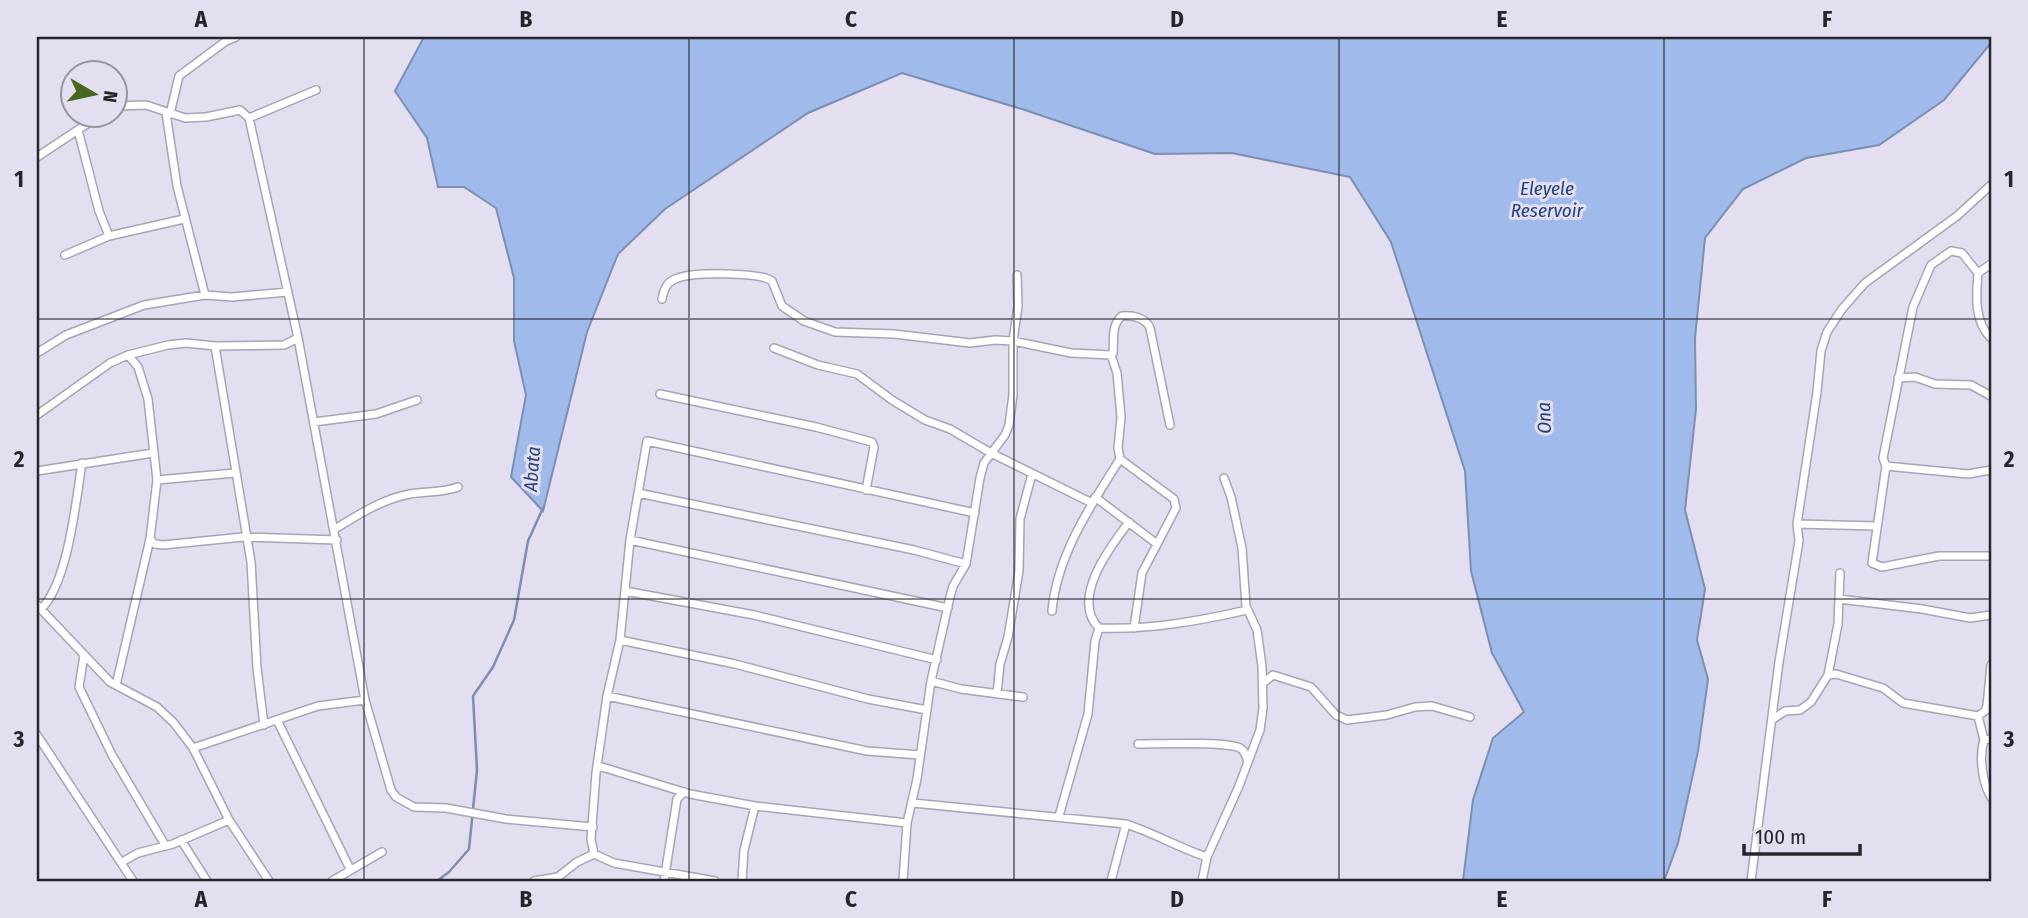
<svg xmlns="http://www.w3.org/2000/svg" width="2028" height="918" font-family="'Fira Sans Condensed',sans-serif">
  <rect width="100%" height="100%" fill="#e3def0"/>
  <path fill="#a0bbeb" stroke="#7c8eb2" stroke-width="2" d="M424,37H1991V43L1944,100L1879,145L1806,158L1743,189L1705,238L1695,338L1696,409L1685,510L1705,589L1697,640L1708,679L1698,751L1678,843L1664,881H1463L1473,800L1493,738L1524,712L1492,653L1471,571L1465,471L1391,242L1350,177L1232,153L1155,154L1025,110L902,73L808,113L665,209L618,254L587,332L543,511L511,477L526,395L514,341V278L496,208L464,187H438L427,138L395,91Z"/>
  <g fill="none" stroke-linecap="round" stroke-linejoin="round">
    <path stroke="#7c8eb2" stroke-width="2.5" d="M437,881L449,872L469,849L477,770L473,696L493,667L514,620L528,541L543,508"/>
    <g stroke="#a8a3b5" stroke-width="10">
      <path id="street" d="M116,106L146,105L185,118L206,117L240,110L249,118L298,338L365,700L391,790L396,797L414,807L446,808L506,819L593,827
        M166,113L177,186L205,295
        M170,114L179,76L226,41L236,37
        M249,118L316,90
        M78,130L99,211L109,236
        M37,157L99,116
        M65,255L109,236L184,219
        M1991,264L1978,273L1962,253L1951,251L1931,265L1913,307L1883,458L1886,466L1968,474L1991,470
        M1978,273C1976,296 1974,322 1991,338
        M662,299C664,289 667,281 678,278C694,272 759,272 772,281L782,306L804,321L835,332L894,334L970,343L995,340L1013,341L1071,353L1111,355
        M215,346L251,562L257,668L264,725
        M774,348L818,365L857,374L892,400L925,420L950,429L991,453L1092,503
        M37,353L66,335L144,305L205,295L232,297L288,292
        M1898,378L1915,377L1935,384L1971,385L1991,396
        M660,394L816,427L872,442L874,447L866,490
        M37,415L110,363L128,355L168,345L186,343L215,346L284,345L298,338
        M314,422L376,414L417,400
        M1886,466L1872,563L1882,567L1939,556H1991
        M37,471L153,453
        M157,480L235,473
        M638,493L914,550L966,564
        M1095,497L1157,544
        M1129,522C1110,547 1070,599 1099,628C1149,630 1199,621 1247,610
        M1877,526L1797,524L1817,392L1821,351L1827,332L1842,309L1865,283L1957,216L1991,185
        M335,529C358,515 382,499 410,494C427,491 442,493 458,487
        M150,539L155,544L163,545L243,537L337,540
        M630,540L948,608
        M625,591L754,615L937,660
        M1839,599L1922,609L1970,618L1991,615
        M37,605L110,682L157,707L174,723L193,748L229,820L269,881
        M41,609C68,583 76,501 82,463
        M1052,611C1057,555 1091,505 1120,459
        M1134,628L1142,573L1176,508L1174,499L1120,459L1118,448L1121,417L1117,373L1111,355L1113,353C1114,341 1111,324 1122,316C1133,315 1146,318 1150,328L1170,425
        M620,640L735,664L868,699L927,710
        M84,655L79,687L112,755L165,845
        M1828,675L1838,624L1840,573
        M931,681L961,689L1023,697
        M1263,683L1273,675L1311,687L1336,715L1347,720L1387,715L1415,707L1432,706L1470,717
        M116,685L150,539L157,480L148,399L138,367L128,355
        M997,694L1000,664L1008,637L1019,571L1020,519L1032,474
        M607,696L867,751L920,755
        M1978,716L1984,740L1991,739
        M1773,719L1785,711L1800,710L1811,702L1828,675L1836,674L1883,688L1903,703L1978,716L1985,711L1987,706L1991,665
        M277,720L350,869
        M37,735L133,881
        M1984,740C1979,756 1982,783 1991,797
        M1138,744C1158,744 1225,741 1240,748C1245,751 1246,756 1248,762
        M193,748L318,706L365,700
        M598,768L602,767L690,794L755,806L907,823
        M913,803L1126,824C1154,833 1179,848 1207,857
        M1059,816L1088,714L1095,641L1099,628
        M181,840L207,881
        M594,854L591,839L596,773L607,696L620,640L630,540L647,441L975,513
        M122,862L138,853L173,844L229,820
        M332,881L382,852
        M534,881L558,877L577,862L594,854L614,863L715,881
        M664,881L677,799L684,792
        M742,881L744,850L755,806
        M903,881L907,823L917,779L931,681L950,597L953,586L966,564L980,478L984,463L1005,435L1009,425L1013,395V341L1018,306L1017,275
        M1111,881L1126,824
        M1202,881L1207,857L1239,786L1260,730L1263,708L1262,666L1257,630L1246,606L1242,548L1231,497L1224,478
        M1751,881L1779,662L1799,541L1797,524"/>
    </g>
    <use href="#street" stroke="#fff" stroke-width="7"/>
  </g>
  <path fill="none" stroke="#27252c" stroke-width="2" stroke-opacity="0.55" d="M364,37V881M689,37V881M1014,37V881M1339,37V881M1664,37V881M37,319H1991M37,599H1991"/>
  <g text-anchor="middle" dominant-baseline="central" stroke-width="6" stroke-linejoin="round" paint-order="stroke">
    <g font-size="19" font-style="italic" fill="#22427b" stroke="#e3def0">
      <text x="1547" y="188">Eleyele<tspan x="1547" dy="22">Reservoir</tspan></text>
      <text transform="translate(1544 418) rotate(-92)">Ona</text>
      <text transform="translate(532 469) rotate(-86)">Abata</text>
    </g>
  </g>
  <rect width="2028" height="918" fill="none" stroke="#e3def0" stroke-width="77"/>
  <g transform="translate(94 94) rotate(99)"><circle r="33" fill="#e3def0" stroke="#9894a2" stroke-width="2"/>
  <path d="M0-5L12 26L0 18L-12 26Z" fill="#45671e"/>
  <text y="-10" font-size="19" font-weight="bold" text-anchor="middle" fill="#27252c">N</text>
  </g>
  <path d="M1744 844v10h116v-10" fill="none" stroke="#27252c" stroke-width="3.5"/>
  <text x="1755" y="844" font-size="21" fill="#27252c" stroke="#e3def0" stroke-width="5" paint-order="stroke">100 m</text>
  <rect x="38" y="38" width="1952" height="842" fill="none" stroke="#27252c" stroke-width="2.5"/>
  <g font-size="23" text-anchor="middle" font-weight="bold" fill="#27252c">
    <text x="201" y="27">A</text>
    <text x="526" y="27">B</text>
    <text x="851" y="27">C</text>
    <text x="1177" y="27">D</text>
    <text x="1502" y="27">E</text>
    <text x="1827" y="27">F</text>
    <text x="19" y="187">1</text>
    <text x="2009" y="187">1</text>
    <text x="19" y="467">2</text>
    <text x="2009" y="467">2</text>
    <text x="19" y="747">3</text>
    <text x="2009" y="747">3</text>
    <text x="201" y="907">A</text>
    <text x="526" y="907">B</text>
    <text x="851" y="907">C</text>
    <text x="1177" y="907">D</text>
    <text x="1502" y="907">E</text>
    <text x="1827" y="907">F</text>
  </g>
</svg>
